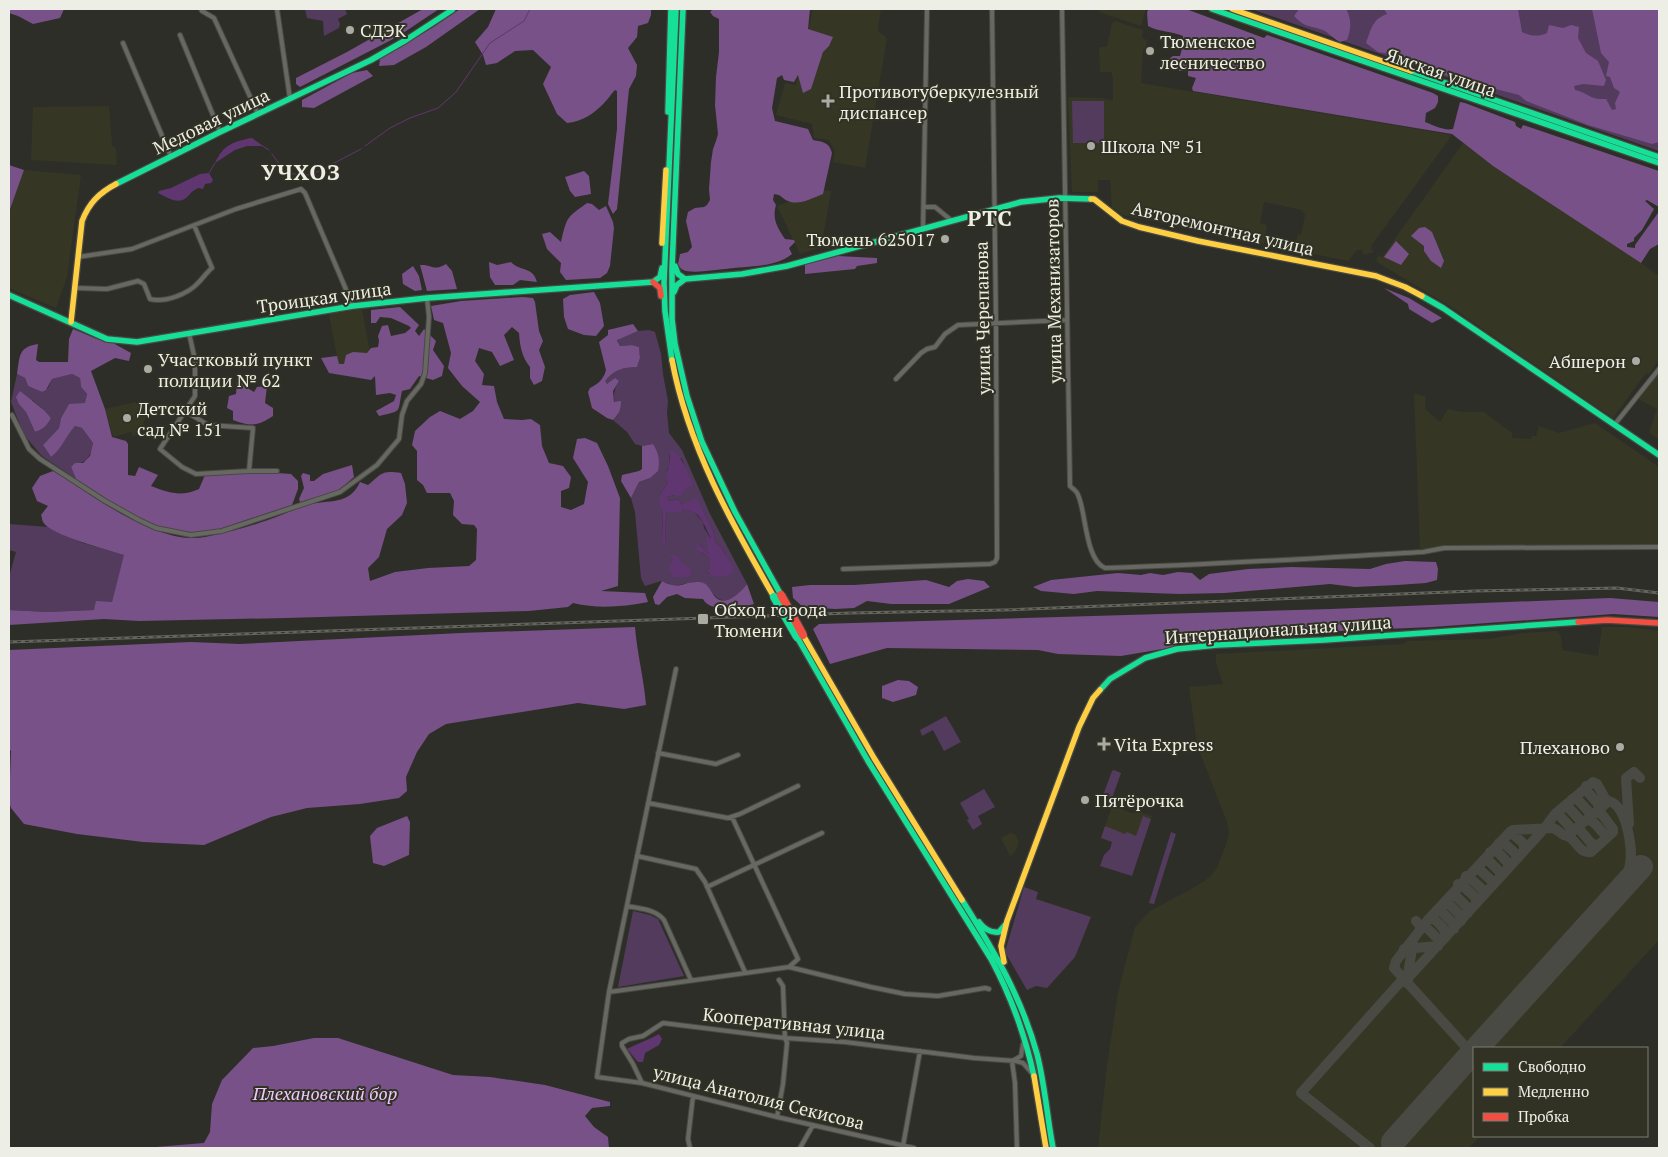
<svg xmlns="http://www.w3.org/2000/svg" width="1668" height="1157" font-family="'PT Serif',serif">
  <rect width="100%" height="100%" fill="#2e2e28"/>
  <path fill="#353724" d="M813,9H881L878,31L887,38L865,168L833,162L835,151L829,140L814,138L812,124L776,115L785,83L796,85Z
    M1100,9H1146L1141,26L1099,12Z
    M1115,21L1143,30L1142,38L1147,40L1146,49H1143L1141,83L1452,135L1371,246L1372,250L1375,252L1363,255L1362,250H1357L1348,261L1294,250L1298,234L1301,235L1305,215L1302,210L1264,202L1260,223L1267,225L1264,244L1123,215L1112,207L1110,180H1098V192H1072L1068,97L1103,98L1113,101V79L1111,72H1100L1099,47H1107L1112,23Z
    M109,106L112,145L116,149L117,165L31,160L33,107Z
    M1463,143L1493,166L1641,263L1659,276V360L1649,374L1646,373L1613,418L1448,305L1377,262V258L1379,255L1382,257Z
    M24,170L81,175L67,277L56,308L9,288V212Z
    M823,190L831,191L822,243L819,248L800,254L777,206Z
    M362,309L371,359L339,367L329,314Z
    M1659,373V440L1649,433L1657,409L1637,398Z
    M1414,393L1426,397L1425,409L1440,422L1448,409L1462,412H1484L1512,433V438L1531,439L1532,436H1536L1539,426L1559,433L1595,423L1659,467V545L1435,547L1420,549Z
    M135,402L149,412L143,424L145,426L143,429L141,428L133,438L131,432L113,437L105,409Z
    M1602,627H1627L1659,631V940L1560,1048H1474V1136H1480L1469,1148H1098L1107,1065L1118,992L1135,927L1150,911L1195,887L1210,877L1217,868L1226,845L1229,833L1227,822L1197,745L1189,687L1223,684L1216,663V654L1404,644L1406,641L1488,639L1523,633L1557,631L1561,636L1562,650L1598,656Z
    M1112,806L1132,813L1141,812L1152,816L1140,851L1101,838Z
    M1010,833L1015,834L1019,842L1015,852L1010,856L1001,838Z"/>
  <path fill="#533b5d" fill-rule="evenodd" d="M305,9H345L347,14L338,19L340,24L339,28L324,36L323,21L307,18Z
    M1251,9H1659V151Z
    M1072,101H1104V143H1073Z
    M649,330L655,332L661,354L663,374L668,401L667,413L669,433L682,450L710,514L747,584C734,600 721,610 708,586L693,582L674,586L661,581L645,586L641,578L635,512L631,498L639,482L650,478L653,444L642,446L635,444L627,432L613,420L618,415C614,402 611,393 619,381L606,384L604,381C613,370 624,367 637,367L640,358L639,347L632,345L620,346L617,339L638,331ZM669,454L682,459L686,470L674,495L667,497L669,501L678,499L682,504L697,499L713,531L716,543L721,547L726,555L709,574L706,570L710,568V556L701,553L698,543L708,553L712,540L704,528L703,522L694,512L682,509L667,512L665,527L666,545L662,537L663,511L660,495L668,482L667,470L670,465Z
    M17,374L25,378L28,386L42,392L48,388L52,379L72,374L80,378L81,387L87,394L85,404H69L61,418L59,428L43,445L51,457C62,449 66,436 75,426L82,428L93,443C90,459 87,461 71,467L76,479L42,456L24,435L11,402ZM32,400L45,411L51,418C48,425 42,430 35,432L26,412Z
    M9,524L48,527L83,543L125,555L112,602L94,610L47,612L9,610V577L16,552L9,550Z
    M946,716L961,742L944,751L933,730L922,736L920,730Z
    M1114,770L1121,773L1111,801L1102,798L1112,771Z
    M984,789L995,807L978,816L982,824L973,830L967,820L969,819L960,803Z
    M1143,816L1151,819L1132,876L1100,866L1104,855L1110,849L1112,842L1101,838L1105,826L1125,834L1127,832L1136,836Z
    M1171,832L1176,834L1154,904L1149,903Z
    M1024,887L1038,892L1036,899L1091,917L1075,957L1047,988L1036,986L1027,990L1005,952Z
    M633,911L650,915L658,919L684,976L618,987Z"/>
  <path fill="#785188" d="M9,9H64L60,18L33,24L18,16L9,13Z
    M423,9H439L397,37L300,87L296,84V78L347,52Z
    M460,9H480L426,47L394,65L379,66L380,59L432,28Z
    M496,9H651V15L648,23L638,26L637,37L628,48L637,65L636,76L629,89L617,209L613,214L608,204L617,129V91L615,90C611,94 609,98 605,102C595,113 582,122 567,123L557,114L543,84L551,67L533,50L515,51L497,63L486,65L483,55L475,42L488,27Z
    M713,9H810L808,29L833,37L829,46L823,52L811,89L803,93L798,75L794,82L784,80L782,75L777,78L772,108L775,121L808,129L813,140C823,142 829,142 832,153L823,194C812,198 799,206 788,201C781,198 782,195 774,194L773,200L776,205C772,219 777,227 785,239L794,240L795,242L789,248L792,254C776,268 745,266 725,269C713,270 699,273 686,271C682,270 680,268 678,264L680,254L688,252L692,247L686,221L688,212L695,208L704,207L707,205L710,200L709,189L711,162L713,149L716,141L718,134L715,105L716,77L719,52V19L713,16L710,12Z
    M1149,9H1186L1264,38L1267,35L1433,93L1438,96V102L1435,108L1426,113L1425,122C1433,125 1444,131 1453,129L1460,102L1465,103L1515,122L1516,126L1521,129L1523,125L1659,171V207L1647,200L1645,201L1654,209L1642,230L1634,238V241L1627,244V247L1635,248V245L1658,213L1659,214V244L1650,249L1641,263L1493,166L1452,134L1193,91L1192,88L1196,78L1188,76V70L1179,71L1178,63L1165,65L1166,61L1173,56H1180L1183,45V36C1172,31 1159,32 1148,26L1147,12Z
    M1299,9H1346C1352,19 1351,30 1347,40L1340,42C1334,39 1328,32 1323,30C1309,25 1305,28 1294,16Z
    M1384,9H1518L1522,32C1530,36 1539,37 1547,33L1549,25L1563,28L1571,25L1579,27L1578,38L1586,53L1598,61L1606,80L1604,86L1583,84L1574,86L1575,90C1589,93 1589,100 1606,99L1612,110L1616,109L1615,103L1620,92L1614,88L1610,77L1606,76L1609,62L1601,53L1592,9H1659V142L1652,144L1588,125L1526,101L1519,95L1457,79L1419,66L1401,56L1378,52L1366,43C1371,30 1372,19 1387,14Z
    M367,70L373,76L314,108L302,107V100L352,73Z
    M9,165L24,170L9,212Z
    M584,171L589,176L591,194L575,197L570,191L565,177Z
    M587,203L592,204L599,210L606,206L613,222L614,228L610,266L607,273L600,278L566,280L560,272L561,263L547,249L542,234L550,232L561,242C567,217 566,218 587,203Z
    M1425,227L1432,232L1444,261L1441,268L1431,261L1424,251V246L1411,236L1419,228Z
    M1396,241L1409,254L1401,265L1384,257Z
    M838,256L877,258V263L857,266L855,269L805,274V264Z
    M489,262L497,265L511,262C520,272 533,266 537,282L520,280L513,285H495L490,277Z
    M446,264L452,271L457,289L427,291L420,265C432,264 433,272 446,264Z
    M413,266L419,276L422,290L415,291L403,284L402,274Z
    M1384,288L1409,298L1442,318L1432,323L1409,309L1408,304Z
    M594,292L600,303L604,326L596,336L584,335L568,329L564,317L563,299L570,295Z
    M523,297L533,298L535,302L539,331L543,341L539,350L545,367L542,381L534,385L530,378V367C522,357 520,347 519,333L512,327L504,335L514,360L500,366L492,352L479,348L475,361L484,374L482,385L494,386L497,402L504,419L522,420L531,419L540,425L542,446L549,463L563,466L571,477L569,488L561,491V507L571,510L584,504L588,482L573,458L577,439L585,438L597,443L608,466L620,498L618,586L601,591L645,593L648,602C622,607 598,609 573,603L568,607L529,611L286,618L139,621L104,619L9,625V610L47,612L94,610L96,601L112,602L124,555C109,550 50,535 43,522C42,520 42,517 41,515L48,506L37,501L32,488L40,476L53,471C93,495 157,546 205,537C226,533 248,527 268,520C281,516 294,509 307,505C329,499 349,506 360,482L368,485C382,473 382,470 401,473L405,484L407,503L402,515L387,529L379,557L368,568L370,581L395,572L428,568L469,566L476,560L477,529L474,525L462,524L453,515L454,501L450,493H427L423,485L417,480V451L412,445L415,431L430,417L440,411L460,419L473,411L480,402L462,386L448,368L451,353L443,323L434,320L431,306L461,301Z
    M400,307L419,325L415,331L419,336L424,329L436,341L433,350L444,366L442,376L433,380L419,376L410,389L402,391C397,414 403,410 379,416L376,411L394,401L396,395L390,393L376,395L375,376L371,380L329,373L321,358L337,356L339,364H344L346,355L353,352L367,353L371,348L378,347L379,341L378,336L382,326L388,325L391,336L405,333L411,328L409,326L391,318L380,317L376,323H371V310Z
    M633,324L638,331L617,340L620,346L632,345L639,347L640,358L637,367C624,367 613,370 605,381L607,384L615,378L619,381L613,391L614,402L621,401C621,409 619,414 613,420L607,418L592,408L588,392L590,388C598,384 604,379 606,370L599,342L608,335V330Z
    M73,329L97,339L113,343L131,353L129,361L115,358L91,371L105,409L112,437L126,441L128,444V475L135,476L139,467L158,475L151,486C169,493 181,497 199,489L205,475L263,472L291,474L298,481V489L292,505L219,529L192,533L157,526L124,510L76,479L71,467L75,463H83L90,456L93,443L82,428L75,426C66,436 62,449 51,457L43,445L59,428L61,418L69,404L85,403L87,394L81,387L80,378L72,374L52,379L46,390L42,392L28,386L25,378L17,374C20,356 18,347 38,344L36,360L39,362H68L69,339Z
    M248,379L249,389L254,392L257,387L267,386L265,403L273,408V416C258,426 251,427 233,420V411L227,408L229,396L236,394L237,380Z
    M20,391L45,411L51,418C48,425 42,430 35,432L26,412L19,404L16,397Z
    M653,444C659,454 660,461 658,471L650,478L639,482L631,498L621,481L622,475L639,471L642,469V446Z
    M352,465L354,477L338,491L300,502L299,499L304,488L301,476L303,473L310,475V481H314L323,474Z
    M1405,561L1436,562L1438,569L1437,580L1426,583L1397,585L1355,587L1330,584L1225,593L1179,594L1097,591L1074,594L1041,591L1033,587L1051,580L1118,573L1141,575L1150,573L1163,575L1178,572L1192,573L1200,580L1209,574L1248,569L1291,567L1370,569L1386,564Z
    M968,579L984,581L990,587L949,604H891L867,601L854,608L835,609L803,607L793,598L792,587L810,585H854L926,580L949,587L957,581Z
    M662,581C681,591 682,581 699,582C708,583 709,588 713,594C723,610 740,593 747,584L754,604C740,607 711,614 703,599L685,598L677,594L667,597L659,605L655,604L653,597Z
    M1610,598L1659,602V617L1613,614L1432,627L1246,635L1121,656L1058,654L1038,650L887,648L830,664L813,629L819,624L1331,609Z
    M635,627C637,653 644,679 646,705L624,709L578,703L446,724L429,734L417,752L406,777L407,791L399,798L360,804L307,808L271,817L204,845L143,842L77,834L24,824L11,808L9,802L11,751L9,749V650L191,642L240,644L461,633Z
    M898,680L909,681L918,687L916,695L893,702L882,698V686Z
    M407,816L410,822L409,855L384,866L373,863L370,836L377,828Z
    M314,1038H338L453,1075L490,1077L545,1085L610,1102V1106L592,1108L585,1116L594,1127L608,1137L609,1148H144L204,1143L210,1132L212,1104L222,1080L253,1048L273,1046Z"/>
  <path fill="#5f366f" d="M252,138L263,146H247L235,150L215,163C223,145 234,141 252,138Z
    M209,173L213,180L211,183L205,184L203,189L198,188C190,192 191,194 186,198C177,205 167,197 158,193L159,191L171,188L200,174Z
    M671,449C683,456 687,473 693,485L685,489L681,496L674,495L667,497L669,501L678,499L682,504L697,498L713,531L716,543L721,547L733,567L732,574C723,578 712,579 706,570L710,568V557L696,550L697,542L708,553L706,536L711,538C706,530 703,518 695,513C692,511 686,511 683,509L680,513L667,512L665,527L666,546L663,545L662,537L663,511L660,506V495L668,482C665,475 667,472 669,466C671,460 668,455 671,449Z
    M669,554L678,557L680,561L690,569L691,574L688,577H672L669,569L673,560Z
    M659,1034L662,1039L659,1045L645,1053L643,1062H638L627,1049C638,1043 649,1040 659,1034Z"/>
  <g fill="none" stroke-linecap="round" stroke-linejoin="round">
    <path stroke="#5f366f" stroke-width="1" d="M261,145L269,150
      M365,146L390,128L410,118L438,108L456,92L490,43L524,21L530,9
      M272,154L285,172L304,176L315,173L361,149
      M209,173L215,163"/>
    <path stroke="#4a4a44" stroke-width="10" d="M1586,786V790L1598,804L1599,810
      M1572,799L1578,800L1590,813L1589,817
      M1563,807L1569,808L1580,820V824L1577,828
      M1555,814L1560,816L1571,828V834
      M1587,820C1596,820 1599,831 1606,835L1611,834L1613,829L1601,813H1591
      M1629,824L1626,778L1634,772L1640,778
      M1576,829L1580,830L1591,843L1595,845L1599,844
      M1507,835L1513,834L1524,844V850
      M1567,836C1577,839 1578,854 1591,852L1592,846
      M1499,843H1504L1516,854V860
      M1490,852L1497,851L1508,863V869
      M1591,852L1613,832
      M1483,861L1488,860L1500,872V877
      M1480,864V870L1492,881V886
      M1466,876L1465,879H1471L1483,890L1484,895
      M1458,884V887H1464L1476,898V904
      M1450,896H1456L1467,907L1468,913
      M1443,904L1448,903L1460,915L1461,921
      M1436,911H1441L1453,923L1454,929
      M1429,919H1434C1439,924 1448,930 1445,938L1441,940
      M1404,949L1438,946V939L1426,927L1420,929V926L1416,921
      M1407,980L1413,943
      M1408,984V978L1544,829L1555,814L1593,782L1597,784L1607,802
      M1464,1045L1471,1048L1478,1046
      M1467,1059L1468,1052L1464,1045L1394,968L1396,961L1427,921L1510,832L1513,830L1552,828C1559,829 1561,836 1567,836L1609,801C1627,806 1633,849 1630,864C1629,873 1624,881 1620,890
      M1370,1148L1301,1093L1403,979
      M1386,1148L1393,1142"/>
    <path stroke="#4a4a44" stroke-width="24" d="M1477,1048L1641,867
      M1393,1142L1474,1051"/>
    <g stroke="#494943" stroke-width="6">
      <path id="street" d="M201,9L202,11L214,18L258,114
        M277,9L290,99
        M1062,9L1070,486C1073,489 1077,491 1078,495C1086,511 1085,560 1105,568C1211,565 1317,558 1423,552L1444,548L1659,547
        M180,35L220,132
        M123,43L171,157
        M924,207H935L951,220
        M923,228L927,9
        M78,257L132,249L236,209L301,189L305,193L353,306
        M76,288L107,289L138,281L144,284L150,299C165,303 188,294 198,283C203,278 207,272 212,268L194,225
        M189,333L195,360V396L160,449L182,467L196,474L249,471H277
        M896,379L921,353L927,349L935,347L945,334L958,325L1067,320
        M185,411L208,425L253,428L249,471
        M12,415L29,449L40,459L105,501L139,520L156,528L191,535L222,531L340,492L377,465L399,439L402,415L407,401L421,384L425,373L429,317L427,298
        M1615,424L1659,369
        M843,569L990,564L995,562L997,558L996,324L992,9
        M658,753L716,764L738,755
        M648,803L728,818L740,814L798,786
        M732,817L798,959L789,967
        M637,856L696,869L705,882L745,972
        M707,887L822,833
        M627,906C641,909 655,909 664,920L691,980
        M609,992L676,669
        M1014,1060L1021,1056L1023,1044
        M1012,1061L1015,1083L1017,1148
        M642,1083L633,1064L622,1046V1043L629,1039L643,1036L663,1023L785,1038L845,1042L974,1058L1016,1061L1023,1063L1031,1072
        M777,1117L783,1084L787,1043L785,1038L783,986L779,980
        M903,1146L920,1051
        M690,1148L688,1139L693,1096
        M800,1148L813,1125
        M914,1148L777,1117L642,1083L597,1077L609,992L789,967L871,987L905,994L938,996L985,988L989,989"/>
    </g>
    <g stroke="#494943" stroke-width="8">
      <path id="fast" d="M683,9L672,268V319L675,344L687,396L702,442L735,512L781,595
        M1212,9L1659,163
        M1411,71L1659,157
        M668,112L671,9
        M116,184L220,132L371,60L406,40L452,10L451,9
        M675,266L678,274L685,279
        M685,279L742,274L787,266L1021,202L1059,198L1091,199
        M653,282L660,277L662,268
        M674,292L677,285L685,279
        M9,295L107,339L137,342L353,306L427,298L653,282
        M1422,296L1443,308L1659,455
        M672,360L665,311L664,283L676,9
        M797,637L868,761L991,959C1011,996 1025,1035 1034,1076
        M1100,690L1110,679L1145,658L1177,649L1217,645L1324,640L1578,622
        M962,900C994,951 1021,996 1037,1054C1045,1085 1047,1117 1053,1148
        M979,922C984,929 990,933 999,932L1005,925"/>
    </g>
    <g stroke="#494943" stroke-width="8">
      <path id="slow" d="M1232,9L1411,71
        M1091,199H1094L1122,221L1139,227L1198,241L1376,276L1405,287L1422,296
        M662,243L666,170
        M71,322L82,221C89,203 99,193 116,184
        M672,360C688,446 731,522 774,597
        M803,635L874,758L962,900
        M1004,962L1001,946L1007,921L1079,727L1093,698L1100,690
        M1034,1076L1046,1148"/>
    </g>
    <g stroke="#494943" stroke-width="8">
      <path id="jam" d="M653,282L660,288L661,296
        M1578,622L1607,620L1659,623"/>
    </g>
    <use href="#street" stroke="#686863" stroke-width="4"/>
    <use href="#fast" stroke="#16e098" stroke-width="5.5"/>
    <use href="#slow" stroke="#ffcf43" stroke-width="5.5"/>
    <use href="#jam" stroke="#f24e42" stroke-width="5.5"/>
    <g stroke="#656560" stroke-width="3">
      <path id="rail" d="M9,642L851,613L1004,610L1474,591L1617,588L1659,593"/>
    </g>
    <use href="#rail" stroke="#313224" stroke-width="1" stroke-dasharray="4" stroke-linecap="butt"/>
    <g stroke="#494943" stroke-width="10" stroke-linecap="butt">
      <path id="fast-bridge" d="M774,597L797,637"/>
    </g>
    <g stroke="#494943" stroke-width="10" stroke-linecap="butt">
      <path id="jam-bridge" d="M781,595L803,635"/>
    </g>
    <use href="#fast-bridge" stroke="#16e098" stroke-width="8"/>
    <use href="#jam-bridge" stroke="#f24e42" stroke-width="8"/>
  </g>
  <g fill="#aaaba3" stroke="#313224" stroke-width="2">
    <circle cx="350" cy="30" r="5"/>
    <circle cx="1150" cy="51" r="5"/>
    <path d="M825.5 93.5h5v5h5v5h-5v5h-5v-5h-5v-5h5z"/>
    <circle cx="1091" cy="146" r="5"/>
    <circle cx="945" cy="239" r="5"/>
    <circle cx="1636" cy="361" r="5"/>
    <circle cx="148" cy="369" r="5"/>
    <circle cx="127" cy="418" r="5"/>
    <rect x="697" y="613" width="12" height="12" rx="2.5"/>
    <path d="M1101.5 736.5h5v5h5v5h-5v5h-5v-5h-5v-5h5z"/>
    <circle cx="1620" cy="747" r="5"/>
    <circle cx="1085" cy="800" r="5"/>
  </g>
  <g text-anchor="middle" dominant-baseline="central" stroke-width="4" stroke-linejoin="round" paint-order="stroke">
    <g font-size="18" fill="#edeee5" stroke="#313224" text-anchor="start">
      <text x="360" y="30">СДЭК</text>
      <text x="1160" y="41">Тюменское<tspan x="1160" dy="21">лесничество</tspan></text>
      <text x="839" y="91">Противотуберкулезный<tspan x="839" dy="21">диспансер</tspan></text>
      <text x="1101" y="146">Школа № 51</text>
      <text x="935" y="239" text-anchor="end">Тюмень 625017</text>
      <text x="158" y="359">Участковый пункт<tspan x="158" dy="21">полиции № 62</tspan></text>
      <text x="1626" y="361" text-anchor="end">Абшерон</text>
      <text x="137" y="408">Детский<tspan x="137" dy="21">сад № 151</tspan></text>
      <text x="714" y="609">Обход города<tspan x="714" dy="21">Тюмени</tspan></text>
      <text x="1114" y="744">Vita Express</text>
      <text x="1610" y="747" text-anchor="end">Плеханово</text>
      <text x="1095" y="800">Пятёрочка</text>
    </g>
    <g font-size="18" fill="#edeee5" stroke="#313224">
      <text transform="translate(1441 72) rotate(19)">Ямская улица</text>
      <text transform="translate(211 121) rotate(-26)">Медовая улица</text>
      <text transform="translate(1223 228) rotate(13)">Авторемонтная улица</text>
      <text transform="translate(1053 291) rotate(-91)">улица Механизаторов</text>
      <text transform="translate(324 297) rotate(-8)">Троицкая улица</text>
      <text transform="translate(982 318) rotate(-91)">улица Черепанова</text>
      <text transform="translate(1278 629) rotate(-4)">Интернациональная улица</text>
      <text transform="translate(794 1023) rotate(6)">Кооперативная улица</text>
      <text transform="translate(759 1097) rotate(14)">улица Анатолия Секисова</text>
    </g>
    <g font-size="18" font-style="italic" fill="#efc8ff" stroke="#313224">
      <text x="325" y="1093">Плехановский бор</text>
    </g>
    <g font-size="22" font-weight="bold" letter-spacing="1" fill="#edeee5" stroke="#313224">
      <text x="301" y="171">УЧХОЗ</text>
      <text x="990" y="217">РТС</text>
    </g>
  </g>
  <rect width="1668" height="1157" fill="none" stroke="#edeee5" stroke-width="20"/>
  <rect x="1473" y="1047" width="175" height="90" fill="#313224" stroke="#7c7d71"/>
  <rect x="1483" y="1063" width="25" height="8" fill="#16e098" stroke="#7c7d71"/>
  <text x="1518" y="1072" font-size="15" fill="#edeee5">Свободно</text>
  <rect x="1483" y="1088" width="25" height="8" fill="#ffcf43" stroke="#7c7d71"/>
  <text x="1518" y="1097" font-size="15" fill="#edeee5">Медленно</text>
  <rect x="1483" y="1113" width="25" height="8" fill="#f24e42" stroke="#7c7d71"/>
  <text x="1518" y="1122" font-size="15" fill="#edeee5">Пробка</text>
</svg>
